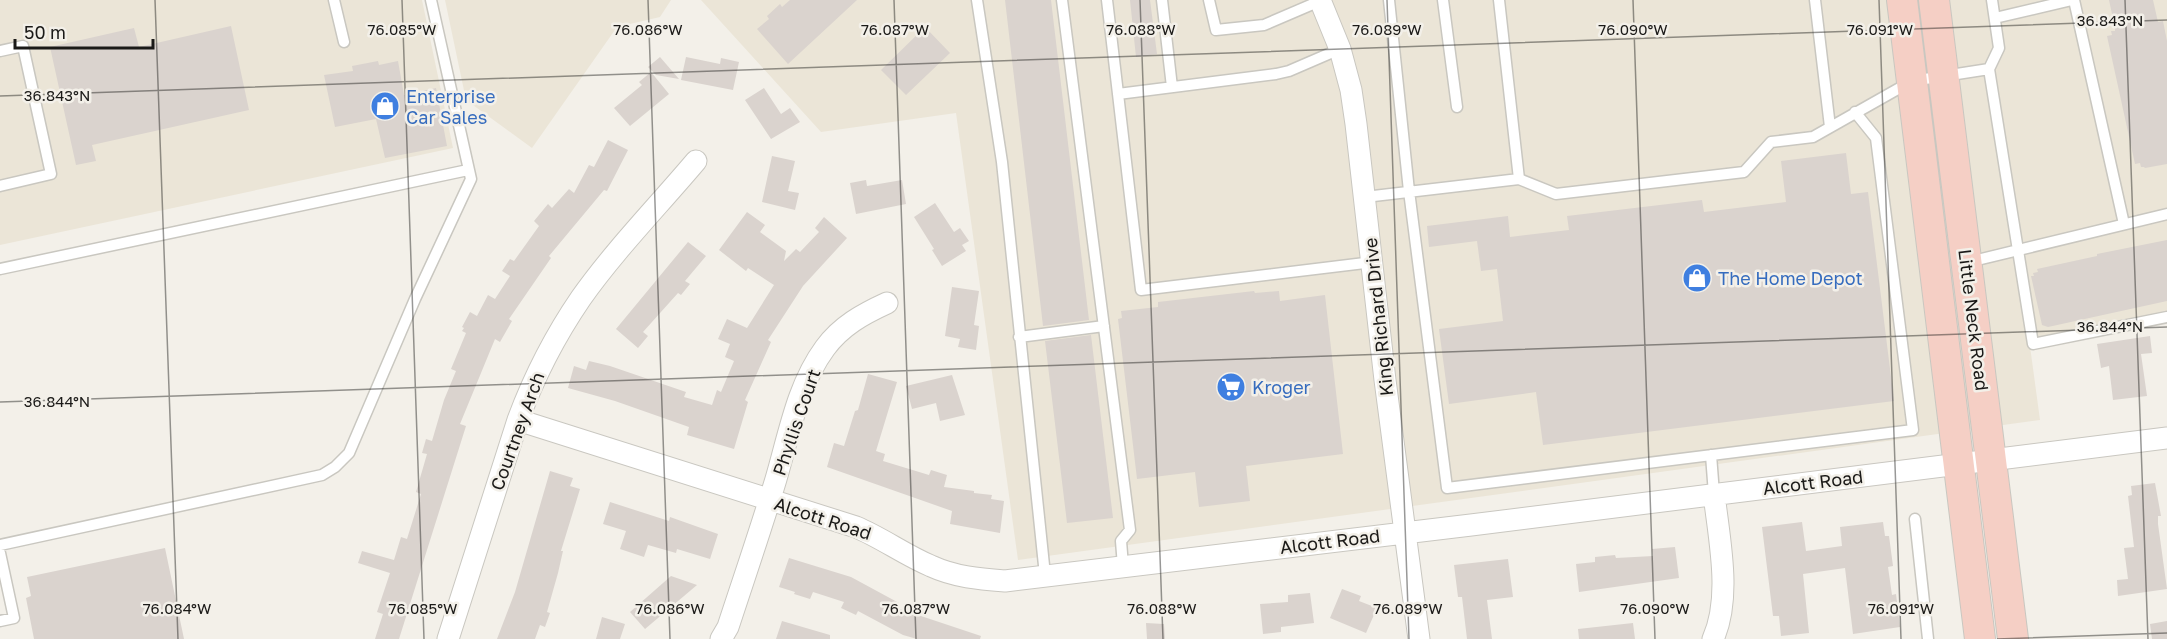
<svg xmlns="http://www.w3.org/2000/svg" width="2167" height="639" font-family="'Golos Text',sans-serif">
  <rect width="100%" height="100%" fill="#f3f0e9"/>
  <path fill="#ebe5d7" d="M0,0H422L453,148L0,245Z
    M445,0H671L660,17L617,27L532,148L466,100Z
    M701,0H2167V320L2029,339L2040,420L1018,560L956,113L821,132Z"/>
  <path fill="#dad3ce" d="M790,0H857L788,64L757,29L769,19L767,16L780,4L782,7Z
    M1005,0H1051L1089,320L1043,326Z
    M1130,0H1150L1157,54L1136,57Z
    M2109,0H2153L2158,22L2163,21L2167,41V164L2145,168L2144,167H2141L2140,163L2135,164L2107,36L2112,35L2111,31H2115V28Z
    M231,26L249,110L92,145L96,161L76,165L50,47L134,28L139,47Z
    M925,27L950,53L906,95L881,70Z
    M660,57L679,79L656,75L648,67Z
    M686,57L720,64L721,58L739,62L733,90L681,80Z
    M378,61L379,65L398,61L404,95L436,88L447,146L385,158L376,119L335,127L324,75L353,71L352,66Z
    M651,72L669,94L630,126L614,108L642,85L639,82Z
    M764,88L781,114L790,108L800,122L771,139L745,100Z
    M608,140L628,150L607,191L604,190L549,256L551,258L509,319L512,321L500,342L495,339L460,424L466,426L399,639H375L383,614L377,612L390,573L358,563L362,551L394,560L401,537L407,539L421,494L416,492L427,454L422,453L426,439L432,441L444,400L456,371L451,369L466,333L462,331L464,328L462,327L470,312L477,316L488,295L495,299L510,276L502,271L510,259L514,261L539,226L534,221L548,204L552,208L569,189L574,193L589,165L594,167Z
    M1846,153L1851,194L1868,192L1894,401L1543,445L1536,392L1449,404L1439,329L1503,321L1497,269L1481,271L1477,241L1429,247L1427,226L1508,216L1510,237L1569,230L1567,216L1702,200L1704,212L1786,202L1781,161Z
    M772,156L795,161L788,191L799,193L795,210L762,202Z
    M866,180L867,186L902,180L906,204L856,214L850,183Z
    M935,203L954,232L960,228L969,241L962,245L966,251L942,266L932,250L934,249L914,217Z
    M747,212L765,225L760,232L786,251L784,261L796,249L800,252L819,232L815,228L824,217L847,238L803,286L768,340L771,342L745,400L748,402L734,449L687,435L689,427L615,401L568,388L574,366L586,370L589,361L610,366L686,392L684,397L712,405L717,390L721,392L734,361L725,357L730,344L718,339L727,319L747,328L774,285L748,268L746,271L719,250Z
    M2167,240V301L2048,327L2042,325L2031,276H2034L2033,273L2038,272L2037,269L2097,256V254Z
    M688,242L706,256L685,281L690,284L681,295L678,293L643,332L648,336L638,348L616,329Z
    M952,287L979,291L974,325L979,326L976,350L958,347L960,339L945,336Z
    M1254,291L1255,293L1279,291L1280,301L1325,295L1343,454L1246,466L1250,501L1199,507L1195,472L1137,479L1118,319L1122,318L1121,311L1158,307V302Z
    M1091,335L1113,518L1067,523L1045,341Z
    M2150,336L2152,353L2141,354L2147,396L2113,400L2109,366L2101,368L2097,344Z
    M868,374L897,382L876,451L885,454L883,461L929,475L931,470L947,475L944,487L974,491V493L992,495L991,499L1004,501L1000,533L950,524L952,511L827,467L834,443L844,446L855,411L858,410Z
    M952,375L965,415L940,421L936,403L912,409L906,386Z
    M550,471L573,478L570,486L580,489L561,551H563L558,573L547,612L550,613L545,627L540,625L535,639H497L515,592Z
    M2155,483L2161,516H2158V524L2167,589L2118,596L2117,580L2128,579L2124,548L2134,547L2128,496L2132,495L2131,486Z
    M610,502L669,521L670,517L718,534L710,559L677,549L676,553L648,545L644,557L620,549L626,531L603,524Z
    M1802,522L1806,551L1842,546L1840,527L1883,522L1885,536H1889L1893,566L1888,567L1892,595L1896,594L1900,627L1853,634L1845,568L1803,574L1809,633L1781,636L1779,616H1773L1762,527Z
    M1675,547L1679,578L1579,592L1576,564L1595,562V557L1615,555L1616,558L1653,556L1652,549Z
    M165,548L184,639H34L26,598L31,596L27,577Z
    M789,558L851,577L899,603L897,608L981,636L980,639H917L903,635L858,611L856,615L841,608L844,602L813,592L810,599L794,594L795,592L779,587Z
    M1508,559L1513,597L1487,600L1492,639H1467L1462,597H1458L1454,565Z
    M671,576L697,585L645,629L630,612Z
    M1342,589L1361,596L1359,601L1377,608L1366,633L1330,618Z
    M1310,593L1314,623L1281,627V632L1263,634L1260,604L1288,602V595Z
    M602,617L625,624L620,639H596Z
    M782,621L830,635V639H776Z
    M2167,621V639H2152L2150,624Z
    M1146,623L1164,624L1165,639H1147Z
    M1633,623L1635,639H1579L1578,629Z"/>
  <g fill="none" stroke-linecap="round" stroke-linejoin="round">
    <g stroke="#c9c7c0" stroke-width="13">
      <path id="lane" d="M334,0L344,42
        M977,0L1002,162L1045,575
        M1062,0L1130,530L1121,541L1123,566
        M1107,0L1141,290L1373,262
        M1162,0L1172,87
        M1209,0L1216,30L1264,25L1320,1
        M1389,0L1409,191L1447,488L1913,430L1876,138L1855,112
        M1443,0L1457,107
        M1499,0L1519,179
        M1815,0L1830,127
        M2074,0L2124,224
        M1995,18L2072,0
        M0,51L23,46L51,174L0,186
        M1989,69L1999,48L1992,0
        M1118,94L1276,74L1289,71L1340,49
        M1365,197L1519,179L1556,194L1744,172L1771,142L1813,137L1912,81L1989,69L2033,344L2167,317
        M1969,262L2167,214
        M0,269L468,170
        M1019,337L1104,326
        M1711,455L1714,494
        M1915,519L1928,639
        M0,545L322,475L335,467L349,453L415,299L471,179L431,0
        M0,553L14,618L0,621"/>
    </g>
    <g stroke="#c9c7c0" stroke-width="23">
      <path id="street" d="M1320,0L1340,49L1351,90L1356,124L1385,380L1419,639
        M518,420L856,527C882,538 905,555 931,566C955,577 979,579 1005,581L1471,525L2167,438
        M448,639L518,420C534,377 555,336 581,298C615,250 658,206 696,161
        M721,639L728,627C744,578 761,529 776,479C789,435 797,386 825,348C841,326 863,314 887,303
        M1713,639C1732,597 1719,539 1714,494"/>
    </g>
    <g stroke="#c9c7c0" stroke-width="32">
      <path id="secondary" d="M1902,0L1980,639
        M1934,0L2013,639"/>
    </g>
    <use href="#lane" stroke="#fff" stroke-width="10"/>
    <use href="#street" stroke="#fff" stroke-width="21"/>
    <use href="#secondary" stroke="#f5cfc5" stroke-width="30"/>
  </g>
  <path fill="none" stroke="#1b1a18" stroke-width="1.5" stroke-opacity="0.45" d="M155,0L178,639M402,0L424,639M648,0L670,639M894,0L916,639M1140,0L1163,639M1387,0L1409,639M1633,0L1655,639M1879,0L1901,639M2125,0L2148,639M0,96L2167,20M0,402L2167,327M1997,639L2167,633"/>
  <defs>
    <g id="shop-disc" transform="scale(1.5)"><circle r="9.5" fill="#3f7fe0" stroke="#f3f0e9"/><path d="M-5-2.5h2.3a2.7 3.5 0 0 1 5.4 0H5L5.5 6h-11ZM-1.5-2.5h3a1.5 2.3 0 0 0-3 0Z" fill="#fff"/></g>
    <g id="supermarket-disc" transform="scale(1.5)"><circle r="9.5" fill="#3f7fe0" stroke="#f3f0e9"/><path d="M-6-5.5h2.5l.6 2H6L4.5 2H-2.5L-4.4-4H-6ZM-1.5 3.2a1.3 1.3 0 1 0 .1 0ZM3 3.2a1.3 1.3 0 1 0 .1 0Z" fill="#fff"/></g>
  </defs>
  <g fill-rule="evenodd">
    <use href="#shop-disc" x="385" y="106"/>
    <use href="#shop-disc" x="1697" y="278"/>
    <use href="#supermarket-disc" x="1231" y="387"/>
  </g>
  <g text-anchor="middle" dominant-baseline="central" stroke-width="5" stroke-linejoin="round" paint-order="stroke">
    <g font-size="18" fill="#366cbe" stroke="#f3f0e9" text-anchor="start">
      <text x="406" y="96">Enterprise<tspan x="406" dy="21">Car Sales</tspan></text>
      <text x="1718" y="278">The Home Depot</text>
      <text x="1252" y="387">Kroger</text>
    </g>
    <g font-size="18" fill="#1b1a18" stroke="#f3f0e9">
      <text transform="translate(1378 317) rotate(-96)">King Richard Drive</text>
      <text transform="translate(1974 320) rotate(83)">Little Neck Road</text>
      <text transform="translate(796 422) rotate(-71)">Phyllis Court</text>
      <text transform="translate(517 431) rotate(-70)">Courtney Arch</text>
      <text transform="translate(1813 482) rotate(-7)">Alcott Road</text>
      <text transform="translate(823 518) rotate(18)">Alcott Road</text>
      <text transform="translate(1330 541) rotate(-7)">Alcott Road</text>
    </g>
  </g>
  <g font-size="15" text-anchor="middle" fill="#1b1a18" stroke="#f3f0e9" stroke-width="5" stroke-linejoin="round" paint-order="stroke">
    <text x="2110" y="26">36.843°N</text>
    <text x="402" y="35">76.085°W</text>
    <text x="648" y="35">76.086°W</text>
    <text x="895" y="35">76.087°W</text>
    <text x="1141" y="35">76.088°W</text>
    <text x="1387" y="35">76.089°W</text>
    <text x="1633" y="35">76.090°W</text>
    <text x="1880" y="35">76.091°W</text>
    <text x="57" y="101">36.843°N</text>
    <text x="2110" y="332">36.844°N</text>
    <text x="57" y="407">36.844°N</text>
    <text x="177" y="614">76.084°W</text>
    <text x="423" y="614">76.085°W</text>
    <text x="670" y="614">76.086°W</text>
    <text x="916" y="614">76.087°W</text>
    <text x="1162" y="614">76.088°W</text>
    <text x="1408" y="614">76.089°W</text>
    <text x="1655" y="614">76.090°W</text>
    <text x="1901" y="614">76.091°W</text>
  </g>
  <path d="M15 39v9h138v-9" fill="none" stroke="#1b1a18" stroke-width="3"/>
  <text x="24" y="39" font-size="18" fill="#1b1a18" stroke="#f3f0e9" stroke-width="4.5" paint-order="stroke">50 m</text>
</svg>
